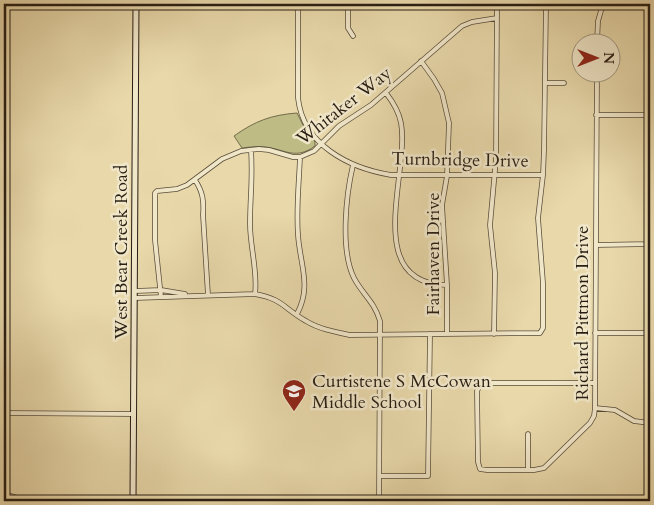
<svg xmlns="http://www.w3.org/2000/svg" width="654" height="505" font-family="Cardo,serif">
  <rect width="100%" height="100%" fill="#e8d8aa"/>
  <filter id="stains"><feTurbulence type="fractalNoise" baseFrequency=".004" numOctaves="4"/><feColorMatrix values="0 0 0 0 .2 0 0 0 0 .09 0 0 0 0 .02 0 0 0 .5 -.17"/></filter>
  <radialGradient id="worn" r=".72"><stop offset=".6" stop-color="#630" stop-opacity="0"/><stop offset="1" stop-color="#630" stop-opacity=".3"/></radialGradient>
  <path fill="#bebc84" stroke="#736d4c" d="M297,113L305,129L315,142V146C296,160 286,150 266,147C258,146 250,147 242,148L234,136C255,121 271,115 297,113Z"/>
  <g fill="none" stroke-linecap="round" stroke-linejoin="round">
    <g stroke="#584c3a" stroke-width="5.5">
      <path id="street" d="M298,4V98C303,145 349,168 391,175H543
        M348,4V28L353,36
        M399,4V5
        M597,42L598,21L603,4
        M421,61L434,79L442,93L449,123L447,176L442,205L447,285V334
        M545,83H564
        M386,93C393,102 399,112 401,123C410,172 361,284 447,285
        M596,115H650
        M649,115L650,46
        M251,150C253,177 250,198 250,224C250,247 258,272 255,294
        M353,165C346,195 340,250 354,278C363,295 374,301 380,321L379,501
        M650,165V282
        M195,180C203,192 204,201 203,215L208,295
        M596,245L650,244
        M135,291L161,290L185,294
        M161,297L155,240V193L157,191L177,189L187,185L222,159L241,151L259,149L269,150L293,157H300L314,151L339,126L371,105L462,26L472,22L497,18
        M135,298L255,294C283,299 283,308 306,321C319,329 335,332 350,335L540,333L543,328V283L538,218L543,175L544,150L546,4
        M297,314C312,286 300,265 298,235C296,209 299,183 300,157
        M595,333H650
        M494,334L495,273L490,225L496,159L497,4
        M595,383H486L480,385L477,391L478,462L480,469L487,470H534L544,468L590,423L594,416L595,408L597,72
        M595,408L615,410L634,421L650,423
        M4,413L134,414
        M528,470V434
        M380,476H428L430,334
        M4,494L27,501"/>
    </g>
    <g stroke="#281e14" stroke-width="7">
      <path id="secondary" d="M133,501L136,4"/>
    </g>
    <use href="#street" stroke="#f0e6c8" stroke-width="4"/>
    <use href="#secondary" stroke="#f0e6c8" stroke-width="5"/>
  </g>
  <defs>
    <g id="school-pin" transform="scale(1.25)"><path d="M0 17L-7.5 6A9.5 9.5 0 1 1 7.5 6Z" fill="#8f2418" stroke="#f0e6c8"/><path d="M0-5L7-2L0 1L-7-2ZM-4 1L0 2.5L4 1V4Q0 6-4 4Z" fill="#fff"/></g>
  </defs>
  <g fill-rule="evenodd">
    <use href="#school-pin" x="294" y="391"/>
  </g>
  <g text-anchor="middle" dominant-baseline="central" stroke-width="5" stroke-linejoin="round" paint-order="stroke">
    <g font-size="18" fill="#281e14" stroke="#f0e6c8">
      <text transform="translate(344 106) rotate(-38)">Whitaker Way</text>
      <text transform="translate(460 160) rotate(1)">Turnbridge Drive</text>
      <text transform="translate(121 252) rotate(-90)">West Bear Creek Road</text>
      <text transform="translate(433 254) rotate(-90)">Fairhaven Drive</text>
      <text transform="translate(582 313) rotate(-90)">Richard Pittmon Drive</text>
    </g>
    <g font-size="18" fill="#281e14" stroke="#f0e6c8" text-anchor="start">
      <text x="312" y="381">Curtistene S McCowan<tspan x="312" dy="21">Middle School</tspan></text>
    </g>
  </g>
  <rect width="654" height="505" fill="none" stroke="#e8d8aa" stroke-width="20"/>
  <rect x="5" y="5" width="644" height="495" fill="none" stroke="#281e14" stroke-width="2.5"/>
  <rect x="10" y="10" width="634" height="485" fill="none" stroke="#281e14"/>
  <g transform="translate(596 58) rotate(90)"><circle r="24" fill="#f0e6c8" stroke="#a09680"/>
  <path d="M0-4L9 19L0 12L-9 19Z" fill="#8f2418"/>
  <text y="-8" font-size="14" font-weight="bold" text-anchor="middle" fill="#281e14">N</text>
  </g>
  <rect width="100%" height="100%" filter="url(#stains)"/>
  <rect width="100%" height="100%" fill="url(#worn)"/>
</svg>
